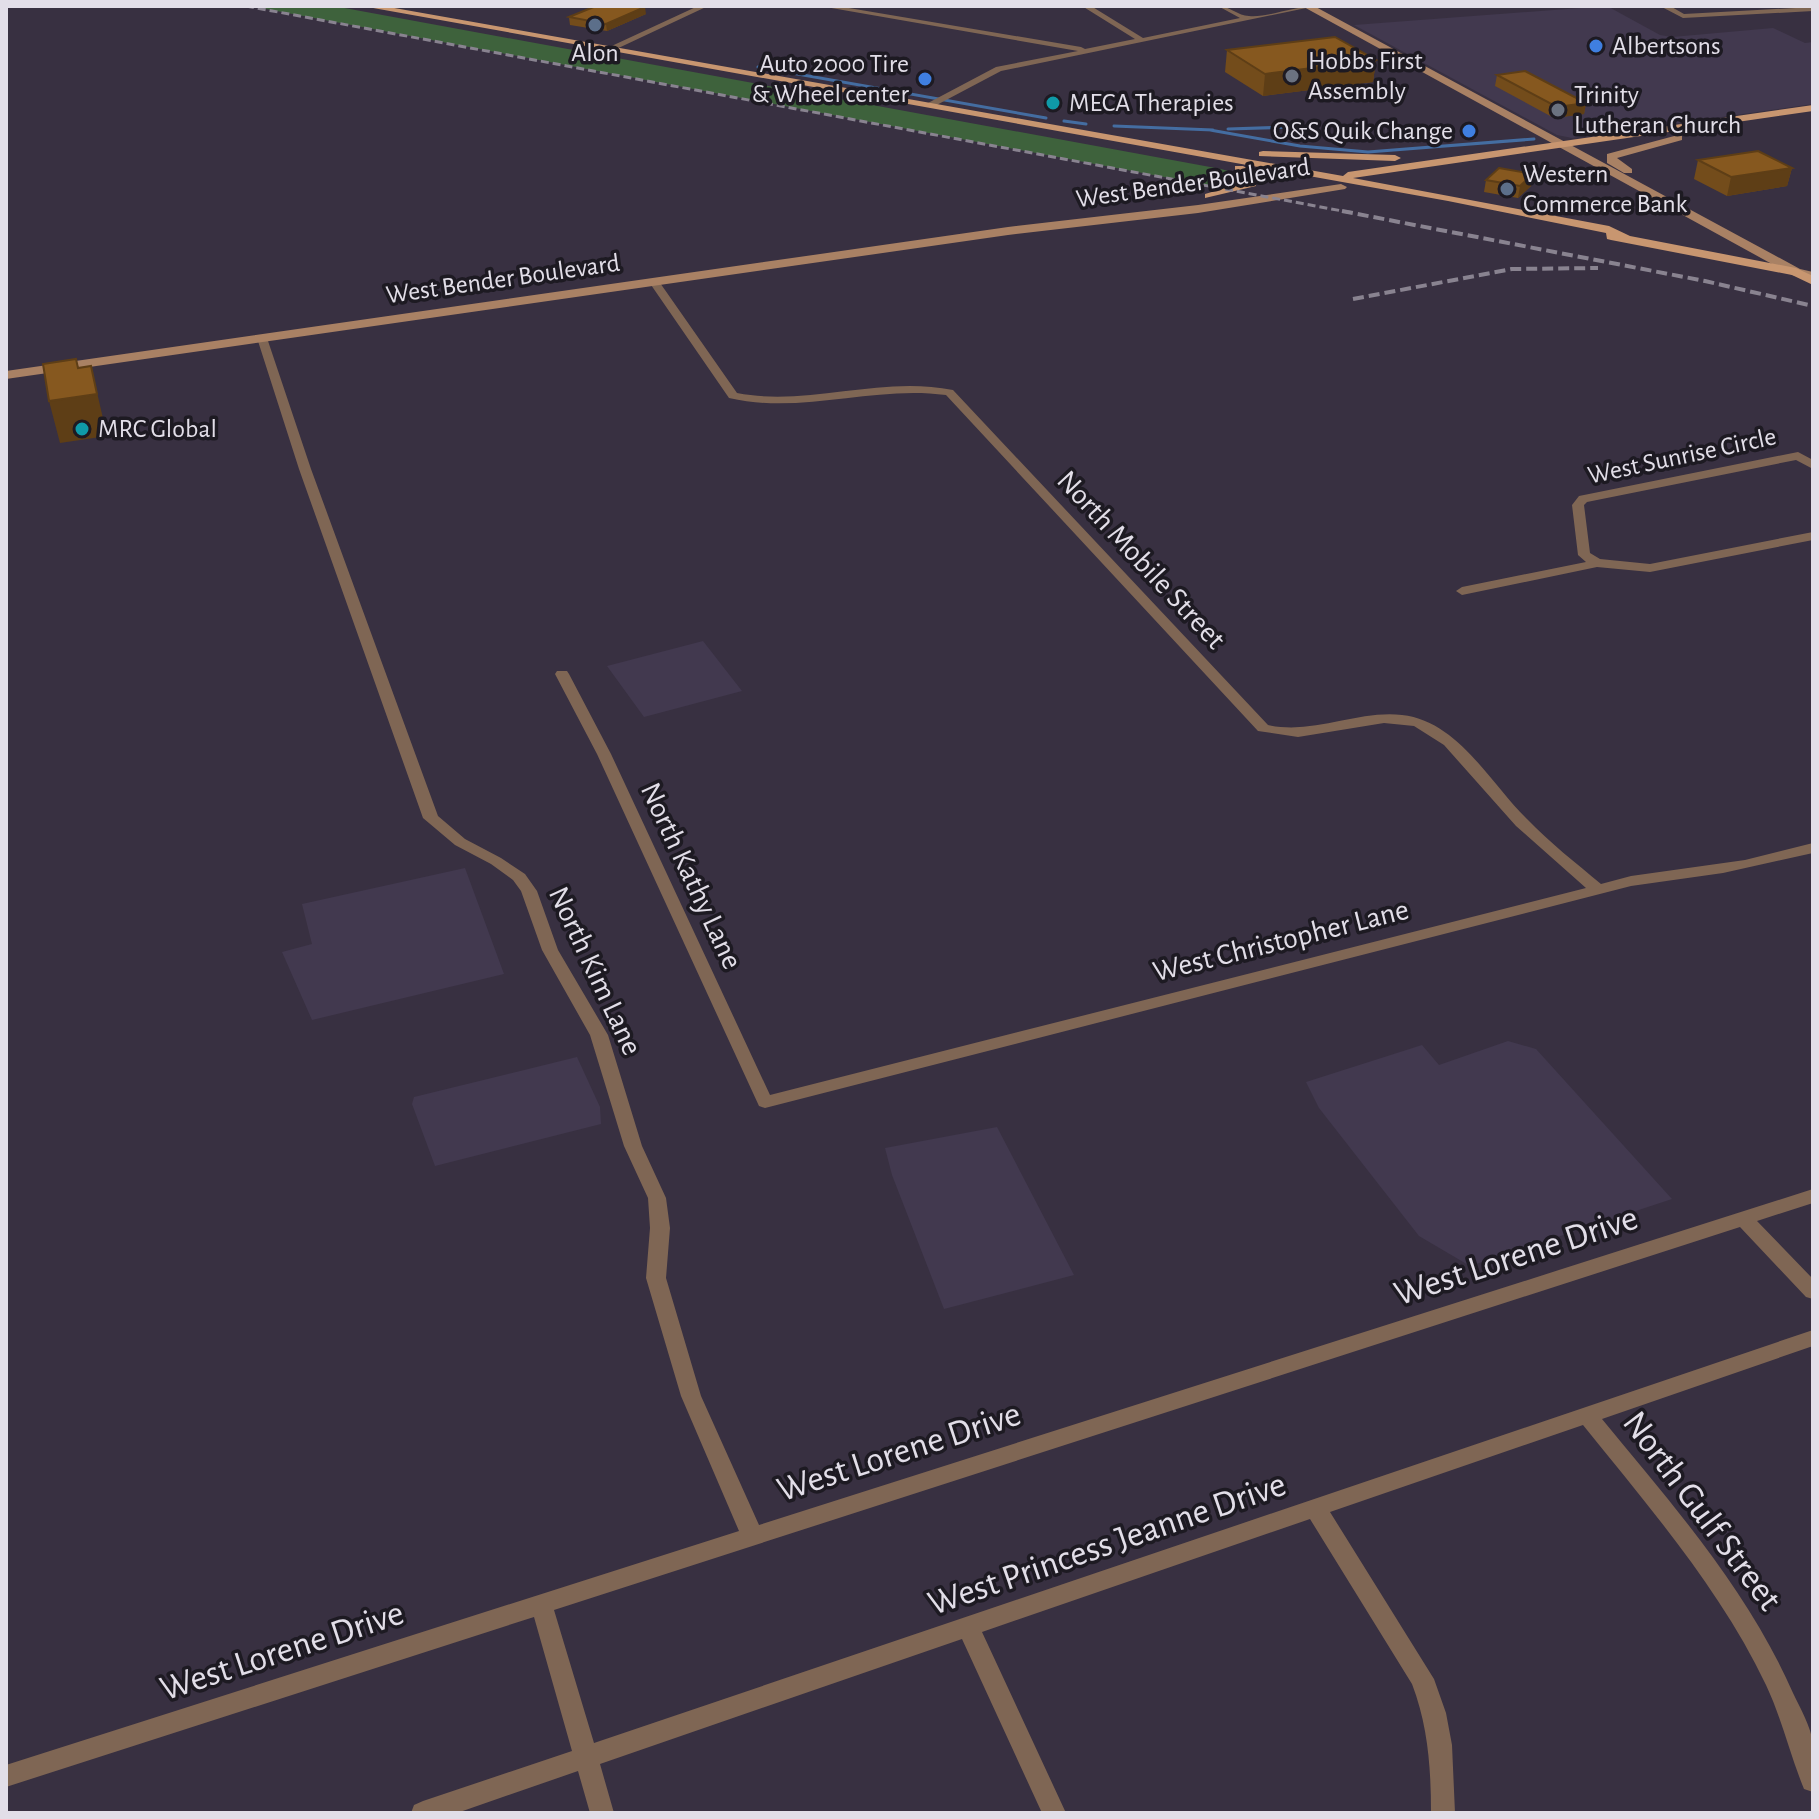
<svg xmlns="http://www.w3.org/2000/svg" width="1819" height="1819" font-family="'Alegreya Sans',sans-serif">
  <rect width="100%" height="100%" fill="#383041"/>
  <path fill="#42394f" d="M1607,6L1660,35L1672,37L1773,28L1805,43L1813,42V104L1572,138L1557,135L1354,25Z
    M703,641L742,691L644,717L607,666Z
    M465,868L504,974L312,1020L282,952L312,944L302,904Z
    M1508,1041L1536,1049L1672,1199L1470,1266L1419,1236L1319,1108L1306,1082L1422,1045L1439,1065Z
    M577,1057L600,1107L601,1124L435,1166L412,1104L414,1097Z
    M997,1127L1074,1275L944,1309L892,1175L885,1148Z"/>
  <path fill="#3e623c" d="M250,6L339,7L1221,169L1239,174L1248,182L1228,189Z"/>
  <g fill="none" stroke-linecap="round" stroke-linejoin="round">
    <path stroke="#446da1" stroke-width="3" d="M758,67L1046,118
      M1064,121L1086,124
      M1114,126L1213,130
      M1228,129L1292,127
      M1210,130L1300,146L1368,152L1534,139"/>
    <path fill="#7f6654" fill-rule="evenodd" d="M698,6H708L610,52L603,50Z
      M820,6H837L1081,47L1085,49L1135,39L1082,6H1091L1143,38L1240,18L1218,6C1230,6 1238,16 1249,16C1266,18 1295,6 1316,6L1001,71L931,108L927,105L928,103L996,67L1078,51Z
      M1660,6H1670L1684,14L1813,7V11L1683,18Z
      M650,280H658L737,393C809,407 880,375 953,390L1268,725C1314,735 1357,710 1402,715C1458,721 1490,783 1527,819C1550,843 1576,863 1601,884L1631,876L1745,860L1813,843V853L1723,873L1631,886L765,1108L759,1106L597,754L555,674L557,671H567L569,674L611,754L770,1095L1586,888L1516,826L1444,745L1414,726L1384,723L1298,737L1258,731L946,395C873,385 802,415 729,398L649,282Z
      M262,335L267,338L311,469L438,816L465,839L501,858L525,874L537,891L558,950L608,1035L642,1146L666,1198L670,1228L666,1278L701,1396L759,1525L1813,1189V1203L1757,1221L1813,1279V1299L1806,1297L1740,1227L554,1610L594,1743L1813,1330V1346L1602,1419C1672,1504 1748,1590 1793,1693C1800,1708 1811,1726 1813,1744C1815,1759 1813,1776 1813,1792L1804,1789C1790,1755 1782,1719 1766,1685C1721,1590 1649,1507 1583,1425L1330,1512L1434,1679L1446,1713L1452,1745L1455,1813H1431C1431,1768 1428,1726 1412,1684L1310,1519L982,1632L1066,1813H1042L962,1639L600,1764L614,1813H590L578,1771L457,1813H411L414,1805L423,1801L572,1751L534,1617L6,1787V1765L739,1531L681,1396L646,1278L650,1228L648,1198L624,1146L590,1035L542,950L521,891L513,880L491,864L455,845L423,818L299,469L257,338Z
      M1798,452L1813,460V469L1796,460L1587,502L1584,505L1590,553L1600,559L1650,564L1813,532V540L1650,572L1597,567L1462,595L1456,591L1462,587L1586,562L1578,555L1572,505L1579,496Z"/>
    <path fill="#a98164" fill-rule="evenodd" d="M1302,6H1314L1800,269L1813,272V280L1792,275Z
      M1678,135L1682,136V140L1617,158L1632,169V173H1624L1607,163V154Z
      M1341,184L1347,187L1345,189L1198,213L1008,235L6,379V371L1008,227L1198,205Z"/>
    <path fill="#c89670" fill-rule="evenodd" d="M362,6H383L1343,176L1348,172L1813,105V111L1353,178L1609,226L1630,236L1796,268L1813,276V285L1792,275L1611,240L1607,239L1606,233L1448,201Z
      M1263,151L1395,155L1401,158L1395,161L1259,156V152Z
      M1235,166H1243L1256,173V186L1205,198V194L1246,182V176L1235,170Z"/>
    <path stroke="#898390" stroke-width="3" stroke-dasharray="8 4" stroke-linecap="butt" d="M246,6L1353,213"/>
    <path stroke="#898390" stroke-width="4" stroke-dasharray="11 5" stroke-linecap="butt" d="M1342,211L1705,281L1813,306
      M1353,299L1512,269L1598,268"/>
  </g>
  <path fill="#734c1b" d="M646,14L607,31L570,25L569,17Z
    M1227,50L1376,60L1373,82L1263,96L1225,72Z
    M1497,75L1586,103L1584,114L1554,118L1495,86Z
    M1698,160L1792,168L1787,186L1727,196L1694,179Z
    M1533,174L1531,186L1518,198L1484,192L1486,180Z"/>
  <path fill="#5e3e16" d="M645,7L646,14L607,31L606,24Z
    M1376,60L1373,82L1263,96L1265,74Z
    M1586,103L1584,114L1554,118L1557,107Z
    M1792,168L1787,186L1727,196L1731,177Z
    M1533,174L1531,186L1518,198L1520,186Z
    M76,359L86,396L91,366L107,436L60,443L49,401Z"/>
  <path fill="#86581f" stroke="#5e3e16" stroke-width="2" d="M596,6H639L645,7L606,24L569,17Z
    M1335,37L1376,60L1265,74L1227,50Z
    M1525,71L1586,103L1557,107L1497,75Z
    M1758,151L1792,168L1731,177L1698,160Z
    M1499,168L1533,174L1520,186L1486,180Z
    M76,359L78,368L91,366L97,394L49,401L43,364Z"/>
  <g fill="#5c6f8a" stroke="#1d1a22" stroke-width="3">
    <circle cx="595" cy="25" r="8"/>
    <circle cx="1507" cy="189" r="8"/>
  </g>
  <g fill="#3f7fe0" stroke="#1d1a22" stroke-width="3">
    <circle cx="1596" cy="46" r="8"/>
    <circle cx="925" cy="79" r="8"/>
    <circle cx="1469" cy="131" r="8"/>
  </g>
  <g fill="#6b7280" stroke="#1d1a22" stroke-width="3">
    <circle cx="1292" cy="76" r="8"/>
    <circle cx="1558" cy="110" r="8"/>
  </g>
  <g fill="#0f9aa8" stroke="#1d1a22" stroke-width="3">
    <circle cx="1053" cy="103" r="8"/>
    <circle cx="82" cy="429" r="8"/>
  </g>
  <g text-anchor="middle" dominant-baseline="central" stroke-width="7" stroke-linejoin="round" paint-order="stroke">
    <g font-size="26" fill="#e2dee8" stroke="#1d1a22" text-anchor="start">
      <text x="1612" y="46">Albertsons</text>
      <text x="595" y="53" text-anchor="middle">Alon</text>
      <text x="1308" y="61">Hobbs First<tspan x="1308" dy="30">Assembly</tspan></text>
      <text x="909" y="64" text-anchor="end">Auto 2000 Tire<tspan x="909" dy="30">&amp; Wheel center</tspan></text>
      <text x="1574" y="95">Trinity<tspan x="1574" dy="30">Lutheran Church</tspan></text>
      <text x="1069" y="103">MECA Therapies</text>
      <text x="1453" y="131" text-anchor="end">O&amp;S Quik Change</text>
      <text x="1523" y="174">Western<tspan x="1523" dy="30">Commerce Bank</tspan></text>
      <text x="98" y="429">MRC Global</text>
    </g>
    <g font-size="26" fill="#e2dee8" stroke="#1d1a22">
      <text transform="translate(1193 183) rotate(-8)">West Bender Boulevard</text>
      <text transform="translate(503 279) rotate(-8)">West Bender Boulevard</text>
      <text transform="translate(1682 456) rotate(-12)">West Sunrise Circle</text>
    </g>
    <g font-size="30" fill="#e2dee8" stroke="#1d1a22">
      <text transform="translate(1141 560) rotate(47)">North Mobile Street</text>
      <text transform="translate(691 876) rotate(65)">North Kathy Lane</text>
      <text transform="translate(1281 941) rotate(-14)">West Christopher Lane</text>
      <text transform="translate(595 971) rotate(65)">North Kim Lane</text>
    </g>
    <g font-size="36" fill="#e2dee8" stroke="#1d1a22">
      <text transform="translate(1516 1256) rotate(-18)">West Lorene Drive</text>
      <text transform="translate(899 1452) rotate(-18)">West Lorene Drive</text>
      <text transform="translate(1702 1511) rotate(53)">North Gulf Street</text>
      <text transform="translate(1107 1544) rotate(-19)">West Princess Jeanne Drive</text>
      <text transform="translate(282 1651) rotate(-18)">West Lorene Drive</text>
    </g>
  </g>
  <rect width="1819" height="1819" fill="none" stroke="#e2dee8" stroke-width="16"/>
</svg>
